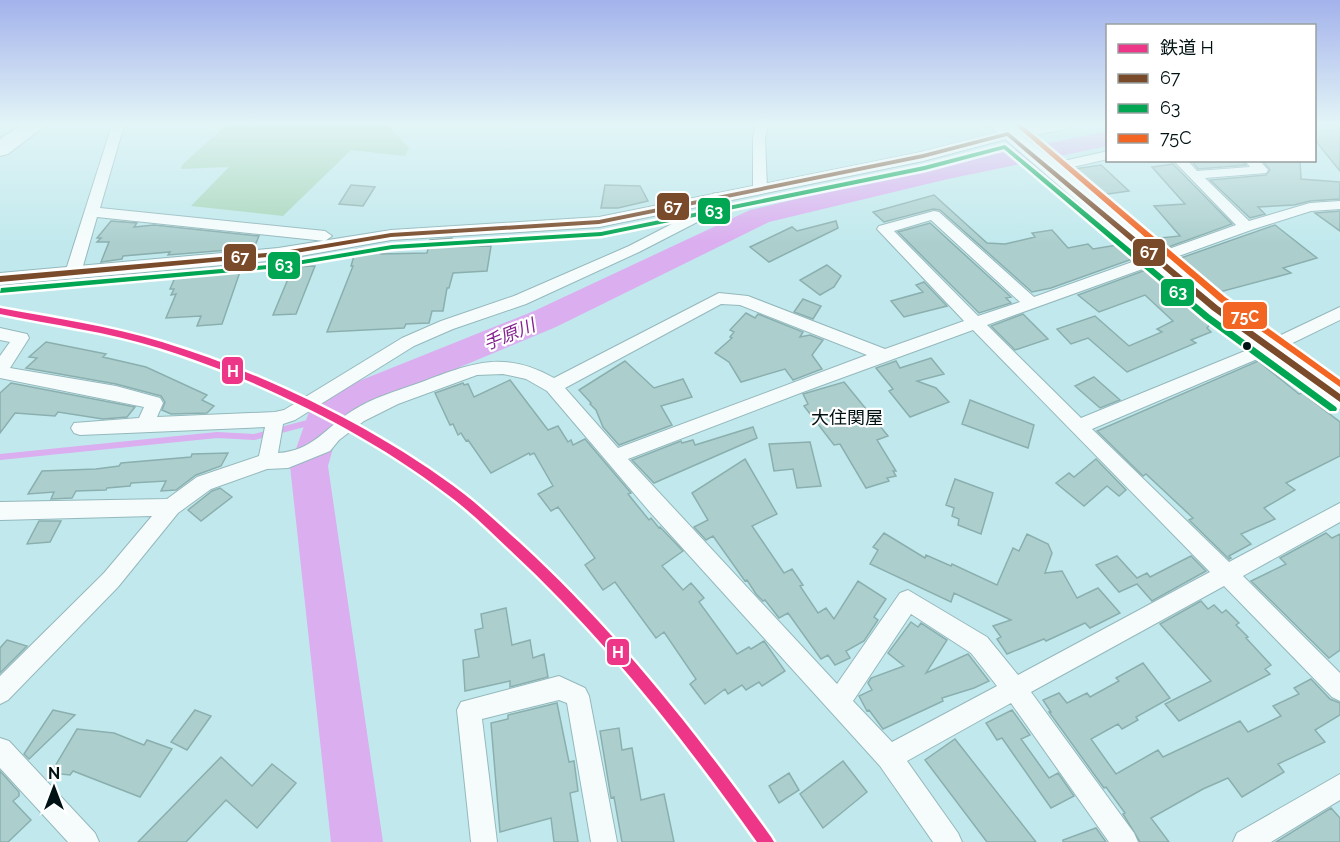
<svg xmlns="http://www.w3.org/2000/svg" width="1340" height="842" font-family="Raleway,'Noto Sans JP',sans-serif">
  <rect width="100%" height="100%" fill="#c1e9ed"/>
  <path fill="#a8d6ba" d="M226,125H388L409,148L405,156L351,150L283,216L191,206L229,167L181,169L182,165Z"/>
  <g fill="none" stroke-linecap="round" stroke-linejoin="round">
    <path stroke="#dbaeef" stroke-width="6" d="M0,457L217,435L254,437L323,419"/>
    <path fill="#dbaeef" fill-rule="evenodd" d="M1108,131V146L948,179L769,222L556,327L383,399L339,427L328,466L383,842H331L290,466L310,409L359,381L534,311L750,210L948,163Z"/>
  </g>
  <path fill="#accfce" stroke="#8bafae" stroke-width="1.5" d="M1314,125H1340V171L1314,139Z
    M1191,160H1243L1246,165L1198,169Z
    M1262,160H1300L1301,179L1340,182V199L1310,201L1294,205L1258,207L1265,214L1250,218L1210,180L1266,175L1270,170Z
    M1173,164L1232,224L1163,249L1150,239L1180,236L1154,206L1185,204L1152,167Z
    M1101,165L1129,191L1101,195L1074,169Z
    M351,185L375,187L363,206L339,204Z
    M605,185L640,186L648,201L618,208H601Z
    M934,195L987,243L1005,244L1035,237L1032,233L1052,230L1068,248L1088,244L1093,249L1123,244L1138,257L1051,288L1032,292L940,210L933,209L884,222L873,212Z
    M1340,211V231L1315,213Z
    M111,221L137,223L134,227L154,225L259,236L254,248L168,255L170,252L123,256L122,259L101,262L109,242H97L101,238H97Z
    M836,221L838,228L769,262L750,247L792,227L797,231Z
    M930,223L1011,297L1006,298L1011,303L979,313L898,232Z
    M1275,225L1317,258L1283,268L1291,273L1216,293L1175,260Z
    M452,238L450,247L491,246L487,271L453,273L449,288H447L443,311H432L429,323L406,324L404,328L327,332L353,266H351L356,249L383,246L381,254L427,253L430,240Z
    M827,265L841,276L834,287L820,295L800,280Z
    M242,266L222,324L197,326L201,316L166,318L176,294L171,295L174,289H170L178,271Z
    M315,266L296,314L273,315L293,267Z
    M1151,268L1213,321L1207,328L1211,332L1191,340L1196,343L1127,372L1088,338L1071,344L1057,329L1095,316L1129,346L1162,332L1157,329L1173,321L1145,295L1099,312L1078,295Z
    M924,282L947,306L904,317L891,301L923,292L916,285Z
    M803,299L821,306L813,319L794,312Z
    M746,313L755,318L758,314L803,332L800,337L810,335L823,340L812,355L822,369L793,380L785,369L741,382L729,362L715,353L732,338L730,337L734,332L730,330Z
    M1023,314L1048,339L1015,350L991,326Z
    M46,342L106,354L103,357L146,367L207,395L202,400L214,406L207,413L171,414L162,410L165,402L161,396L116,384L26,368L37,358L29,357Z
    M931,358L944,374L917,381L936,388L949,402L910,417L889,391L893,389L876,368L896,361L900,368Z
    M625,361L654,388L683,379L692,397L661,406L672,425L619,445L603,427L596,410L590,404L591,403L579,390Z
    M1258,361L1299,394L1302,393L1340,422V456L1286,483L1295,490L1264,508L1275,519L1241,534L1251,544L1229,556L1231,558L1229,559L1189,520L1193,518L1146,474L1143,476L1097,431Z
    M1094,377L1120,400L1100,408L1075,386Z
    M510,380L548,430L558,426L568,442L571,440L573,445L585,439L631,493L628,494L649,520L651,518L659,528L660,527L683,551L662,566L683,590L691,583L704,598L699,602L737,654L749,647L751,649L764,641L785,671L762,686L759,682L746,690L742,685L728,694L725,689L705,704L690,684L696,679L664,632L656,638L615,582L603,590L585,565L595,558L558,507L551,511L538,494L553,486L534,453L530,455L529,453L491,473L468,440L466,441L461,433L458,435L453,424L450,425L435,393L463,383L464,385L468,384L474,397Z
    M844,382L888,436L877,440L896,471H893L896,476L887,478L889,481L866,488L840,444L834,445L804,406L808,404L803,394Z
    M11,383L135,407L127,417L103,419L58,412L55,416L15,413L0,433V393Z
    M970,400L1034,425L1028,448L962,424Z
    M753,427L757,438L654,483L632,460L681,441L682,443L693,440L695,445Z
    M810,442L821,486L797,488L793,469L774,471L769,444Z
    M228,453L221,466L196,475L176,490L161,491L166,481L131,483L130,486L107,488L106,490L76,491L72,498L51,499L54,492L28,494L42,471L96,469L119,466L121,463L191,457L192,454Z
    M745,459L777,514L752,526L784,573L792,569L803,585L800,586L818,613L826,608L834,619L858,581L886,599L874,617L878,620L864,641L846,651L850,658L835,665L828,655L821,659L788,613L779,618L765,600L763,601L756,594L747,580L745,581L713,536L706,540L694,527L708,520L692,493Z
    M1096,459L1126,490L1119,496L1107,486L1084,506L1056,483L1069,473L1074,477Z
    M955,479L993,493L981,534L958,525L959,519L952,516L954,508L946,505Z
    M220,488L232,497L201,521L188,510L212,491Z
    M39,521H61L50,542L27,544Z
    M884,533L925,558L926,555L951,566L952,564L997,585L1013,548L1019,551L1027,534L1048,544L1052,553L1045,573L1062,571L1077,598L1098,588L1120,613L1090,628L1085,623L1046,641L1044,639L1007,654L997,639L1001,637L993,626L1011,620L954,593L951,602L870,564L878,550L873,547Z
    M1326,533L1332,538L1340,534V650L1329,658L1251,581L1286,564L1280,558Z
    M1117,556L1137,578L1147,573L1150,577L1191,556L1206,571L1152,601L1137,584L1119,592L1096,565Z
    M1201,601L1208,609L1214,605L1222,613L1226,610L1239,623L1236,625L1248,637L1246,638L1271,665L1265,669L1270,674L1179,721L1165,704L1211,681L1160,624Z
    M506,608L512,645L530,640L533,658L544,654L548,677L510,687V681L465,691L463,660L479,657L475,630L483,628L481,614Z
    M911,622L918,627L921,623L947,640L926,673L968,654L989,681L974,688L942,698L943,701L883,729L869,710L867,711L859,696L872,690L868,683L871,678L904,666L888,653Z
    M7,640L27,646L0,673V648Z
    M1143,663L1170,698L1136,717L1138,720L1122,729L1118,724L1091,739L1116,774L1158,750L1163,757L1240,721L1248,732L1281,716L1273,706L1299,694L1294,688L1311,679L1330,699L1340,703V715L1315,730L1325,742L1278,764L1284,772L1242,797L1228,778L1203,789L1151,818L1169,842H1140L1123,814L1125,813L1106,787L1104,788L1049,712H1051L1043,700L1059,693L1067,703L1087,693L1090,697L1119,681L1116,678Z
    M557,703L569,762L574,761L578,791L570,793L578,842H554L551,818L500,832L491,723L508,719V715Z
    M53,710L75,715L29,759L24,754Z
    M195,710L211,716L187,750L171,742Z
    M1012,710L1030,735L1021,739L1049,778L1058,773L1074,796L1051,808L1002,738L997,740L986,723Z
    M619,728L622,750L632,748L641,800L664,794L674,842H622L614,797L611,798L600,731Z
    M77,729L114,733L144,745L147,740L172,749L140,797L73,771L70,775L51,773Z
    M955,739L1036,842H987L925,760Z
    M221,757L252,786L272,764L296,783L257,828L226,800L186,842H138Z
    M843,761L867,792L823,828L800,794Z
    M0,771L19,792V796L13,801L31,820L8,842H0Z
    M789,773L799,790L779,803L769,786Z
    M1331,808L1340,818V842H1276Z
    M1096,828L1106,842H1063V840Z"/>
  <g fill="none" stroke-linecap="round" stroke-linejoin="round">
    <g stroke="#94b8bc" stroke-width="2">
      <path id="minor" d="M112,125H124L100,208L325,231L332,236L325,241L97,217L81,273L73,278L68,277L65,273Z
        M756,125H768L765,138L767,188L760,192L753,188V138Z
        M1108,151V159L1051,172L1044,168L1046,165Z
        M1173,160H1187L1197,171L1250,167L1245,160H1259L1268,170L1266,173L1205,178L1249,221L1310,203L1340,201V209L1311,211L1251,230L987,325L1081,418L1262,344L1340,307V320L1274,352L1092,429L1229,562L1340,503V522L1243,576L1340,673V701L1332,697L1224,586L1031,692L1134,833L1138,842H1109L1011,703L907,761L958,833L962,842H933L880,766L649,511L547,391L526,379L503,374L477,375L398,404L364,421L339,440L330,451L288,468L267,469L211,489L178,513L118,587L8,700L0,704V676L104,573L152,516L0,520V502L167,499L197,477L259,456L265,427L80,435L74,433L71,428L74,423L139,418L144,407L0,378V356L10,342L0,340V328L27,334L29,338L10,368L116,386L160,398L163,403L157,417L275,412L284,410L402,338L441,321L514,296L629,246L697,211L712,200L714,193H724L726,196L724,205L707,217L639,252L526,304L453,329L414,346L295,420L283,424L278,453C313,451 325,428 352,411C372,398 396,391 419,383C470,364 502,349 554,378L719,293L748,296L885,349L964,321L877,229L879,226L934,211L939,212L1034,297L1236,225ZM931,220L1020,302L978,316L894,231ZM721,304L740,305L867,355L618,448L565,388ZM973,330L1210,572L1018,675L987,637L908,590L900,593L837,684L628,459L803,392ZM911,614L971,653L997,686L892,742L853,701Z
        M559,676L585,688L589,696L617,842H591L567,703L559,700L482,719L497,842H471L457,710L461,702Z
        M0,738L9,741L95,833L99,842H68L0,768Z
        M1340,774V800L1271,842H1233L1237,833Z"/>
    </g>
    <g stroke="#94b8bc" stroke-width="2">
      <path id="tertiary" d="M1008,130L1013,131L1015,134L1013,137L923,161L599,227L391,240L278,260L0,285V273L278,248L391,230L599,217L922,152Z"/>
    </g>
    <g stroke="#94b8bc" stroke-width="2">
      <path id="secondary" d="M1030,125H1071L1063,130L1008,139L1000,134L1002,130Z"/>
    </g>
    <g stroke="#94b8bc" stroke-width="2">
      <path id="primary" d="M989,125H1010L1223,302L1340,385V409L1331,406L1207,314Z"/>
    </g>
    <g stroke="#94b8bc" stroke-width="2">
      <path id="motorway" d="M21,125H46L8,154L0,156V139Z"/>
    </g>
    <use href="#minor" fill="#f6fcfc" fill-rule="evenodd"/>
    <use href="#tertiary" fill="#f6fcfc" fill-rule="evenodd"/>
    <use href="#secondary" fill="#f6fcfc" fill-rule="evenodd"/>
    <use href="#primary" fill="#f6fcfc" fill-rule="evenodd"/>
    <use href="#motorway" fill="#f6fcfc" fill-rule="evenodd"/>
    <g stroke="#fff" stroke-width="5">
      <path id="bus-1" d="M1008,132L1218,306L1340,394V402L1212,310L1007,136L923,158L599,224L391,237L278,256L0,282V276L278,252L391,233L599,220L923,154Z"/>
    </g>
    <g stroke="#fff" stroke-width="5">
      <path id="bus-2" d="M1005,145L1210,315L1336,407L1337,409L1336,411H1330L1204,319L1004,149L925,170L601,236L392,249L279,268L0,293L1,288L279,264L392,245L601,232L924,166Z"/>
    </g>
    <g stroke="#fff" stroke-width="5">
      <path id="bus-3" d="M1015,125H1022L1225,297L1340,380V387L1219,301Z"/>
    </g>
    <use href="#bus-1" fill="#7a4b2a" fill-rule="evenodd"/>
    <use href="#bus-2" fill="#00a651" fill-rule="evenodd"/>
    <use href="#bus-3" fill="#f26522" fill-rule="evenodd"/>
    <g stroke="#fff" stroke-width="5">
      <path id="rail-1" d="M0,308C54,318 109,326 162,342C264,373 379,429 464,494C483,509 501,526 519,542C615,630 695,731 771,837L774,842H757C683,738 604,637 510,550C492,533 475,516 456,501C374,436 259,379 159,348C108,332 53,325 0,314Z"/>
    </g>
    <use href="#rail-1" fill="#ee3689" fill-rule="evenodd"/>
  </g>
  <linearGradient id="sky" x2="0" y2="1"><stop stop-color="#a3b2eb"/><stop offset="0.51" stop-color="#e3f5f7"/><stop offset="1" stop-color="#e3f5f7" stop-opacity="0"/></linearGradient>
  <rect width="1340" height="243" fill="url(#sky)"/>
  <circle fill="#011214" stroke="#fff" stroke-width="2" cx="1247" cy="346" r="5"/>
  <g text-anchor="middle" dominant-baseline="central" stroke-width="4.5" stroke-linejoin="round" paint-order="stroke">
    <g font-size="18" font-style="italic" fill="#842390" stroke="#fff">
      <text transform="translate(509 334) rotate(-22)">手原川</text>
    </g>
    <g font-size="18" fill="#011214" stroke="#fff">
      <text x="847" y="417">大住関屋</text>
    </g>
  </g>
  <g stroke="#fff" stroke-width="2">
    <rect x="656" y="192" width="34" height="29" rx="6" fill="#7a4b2a"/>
    <rect x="697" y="197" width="34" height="28" rx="6" fill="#00a651"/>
    <rect x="1132" y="238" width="34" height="29" rx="6" fill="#7a4b2a"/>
    <rect x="223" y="243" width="34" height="29" rx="6" fill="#7a4b2a"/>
    <rect x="267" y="251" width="34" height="29" rx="6" fill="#00a651"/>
    <rect x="1160" y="278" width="35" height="29" rx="6" fill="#00a651"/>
    <rect x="1222" y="301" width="46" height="29" rx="6" fill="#f26522"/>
    <rect x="221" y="356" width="23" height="29" rx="6" fill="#ee3689"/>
    <rect x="606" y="638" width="24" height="28" rx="6" fill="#ee3689"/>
  </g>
  <g font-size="16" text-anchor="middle" font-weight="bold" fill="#fff">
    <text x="673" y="213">67</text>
    <text x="714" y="217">63</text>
    <text x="1149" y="258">67</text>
    <text x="240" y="263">67</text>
    <text x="284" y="271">63</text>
    <text x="1178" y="298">63</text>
    <text x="1245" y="322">75C</text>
    <text x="233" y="377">H</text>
    <text x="618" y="658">H</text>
  </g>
  <rect x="1106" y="24" width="210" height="138" fill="#ffffff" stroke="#99a0a1" stroke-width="1.5"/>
  <rect x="1118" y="44" width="30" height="9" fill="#ee3689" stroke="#99a0a1" stroke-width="1.5"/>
  <text x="1160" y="54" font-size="18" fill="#011214">鉄道 H</text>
  <rect x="1118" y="74" width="30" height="9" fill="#7a4b2a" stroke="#99a0a1" stroke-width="1.5"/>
  <text x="1160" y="84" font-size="18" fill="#011214">67</text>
  <rect x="1118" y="104" width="30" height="9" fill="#00a651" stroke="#99a0a1" stroke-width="1.5"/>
  <text x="1160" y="114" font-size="18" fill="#011214">63</text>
  <rect x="1118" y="134" width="30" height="9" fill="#f26522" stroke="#99a0a1" stroke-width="1.5"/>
  <text x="1160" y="144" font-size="18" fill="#011214">75C</text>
  <g transform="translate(54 788)" stroke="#ffffff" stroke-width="4.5" paint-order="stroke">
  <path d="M0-4.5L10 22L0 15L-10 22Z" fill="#011214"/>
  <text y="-9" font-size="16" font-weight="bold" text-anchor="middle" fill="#011214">N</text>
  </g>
</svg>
